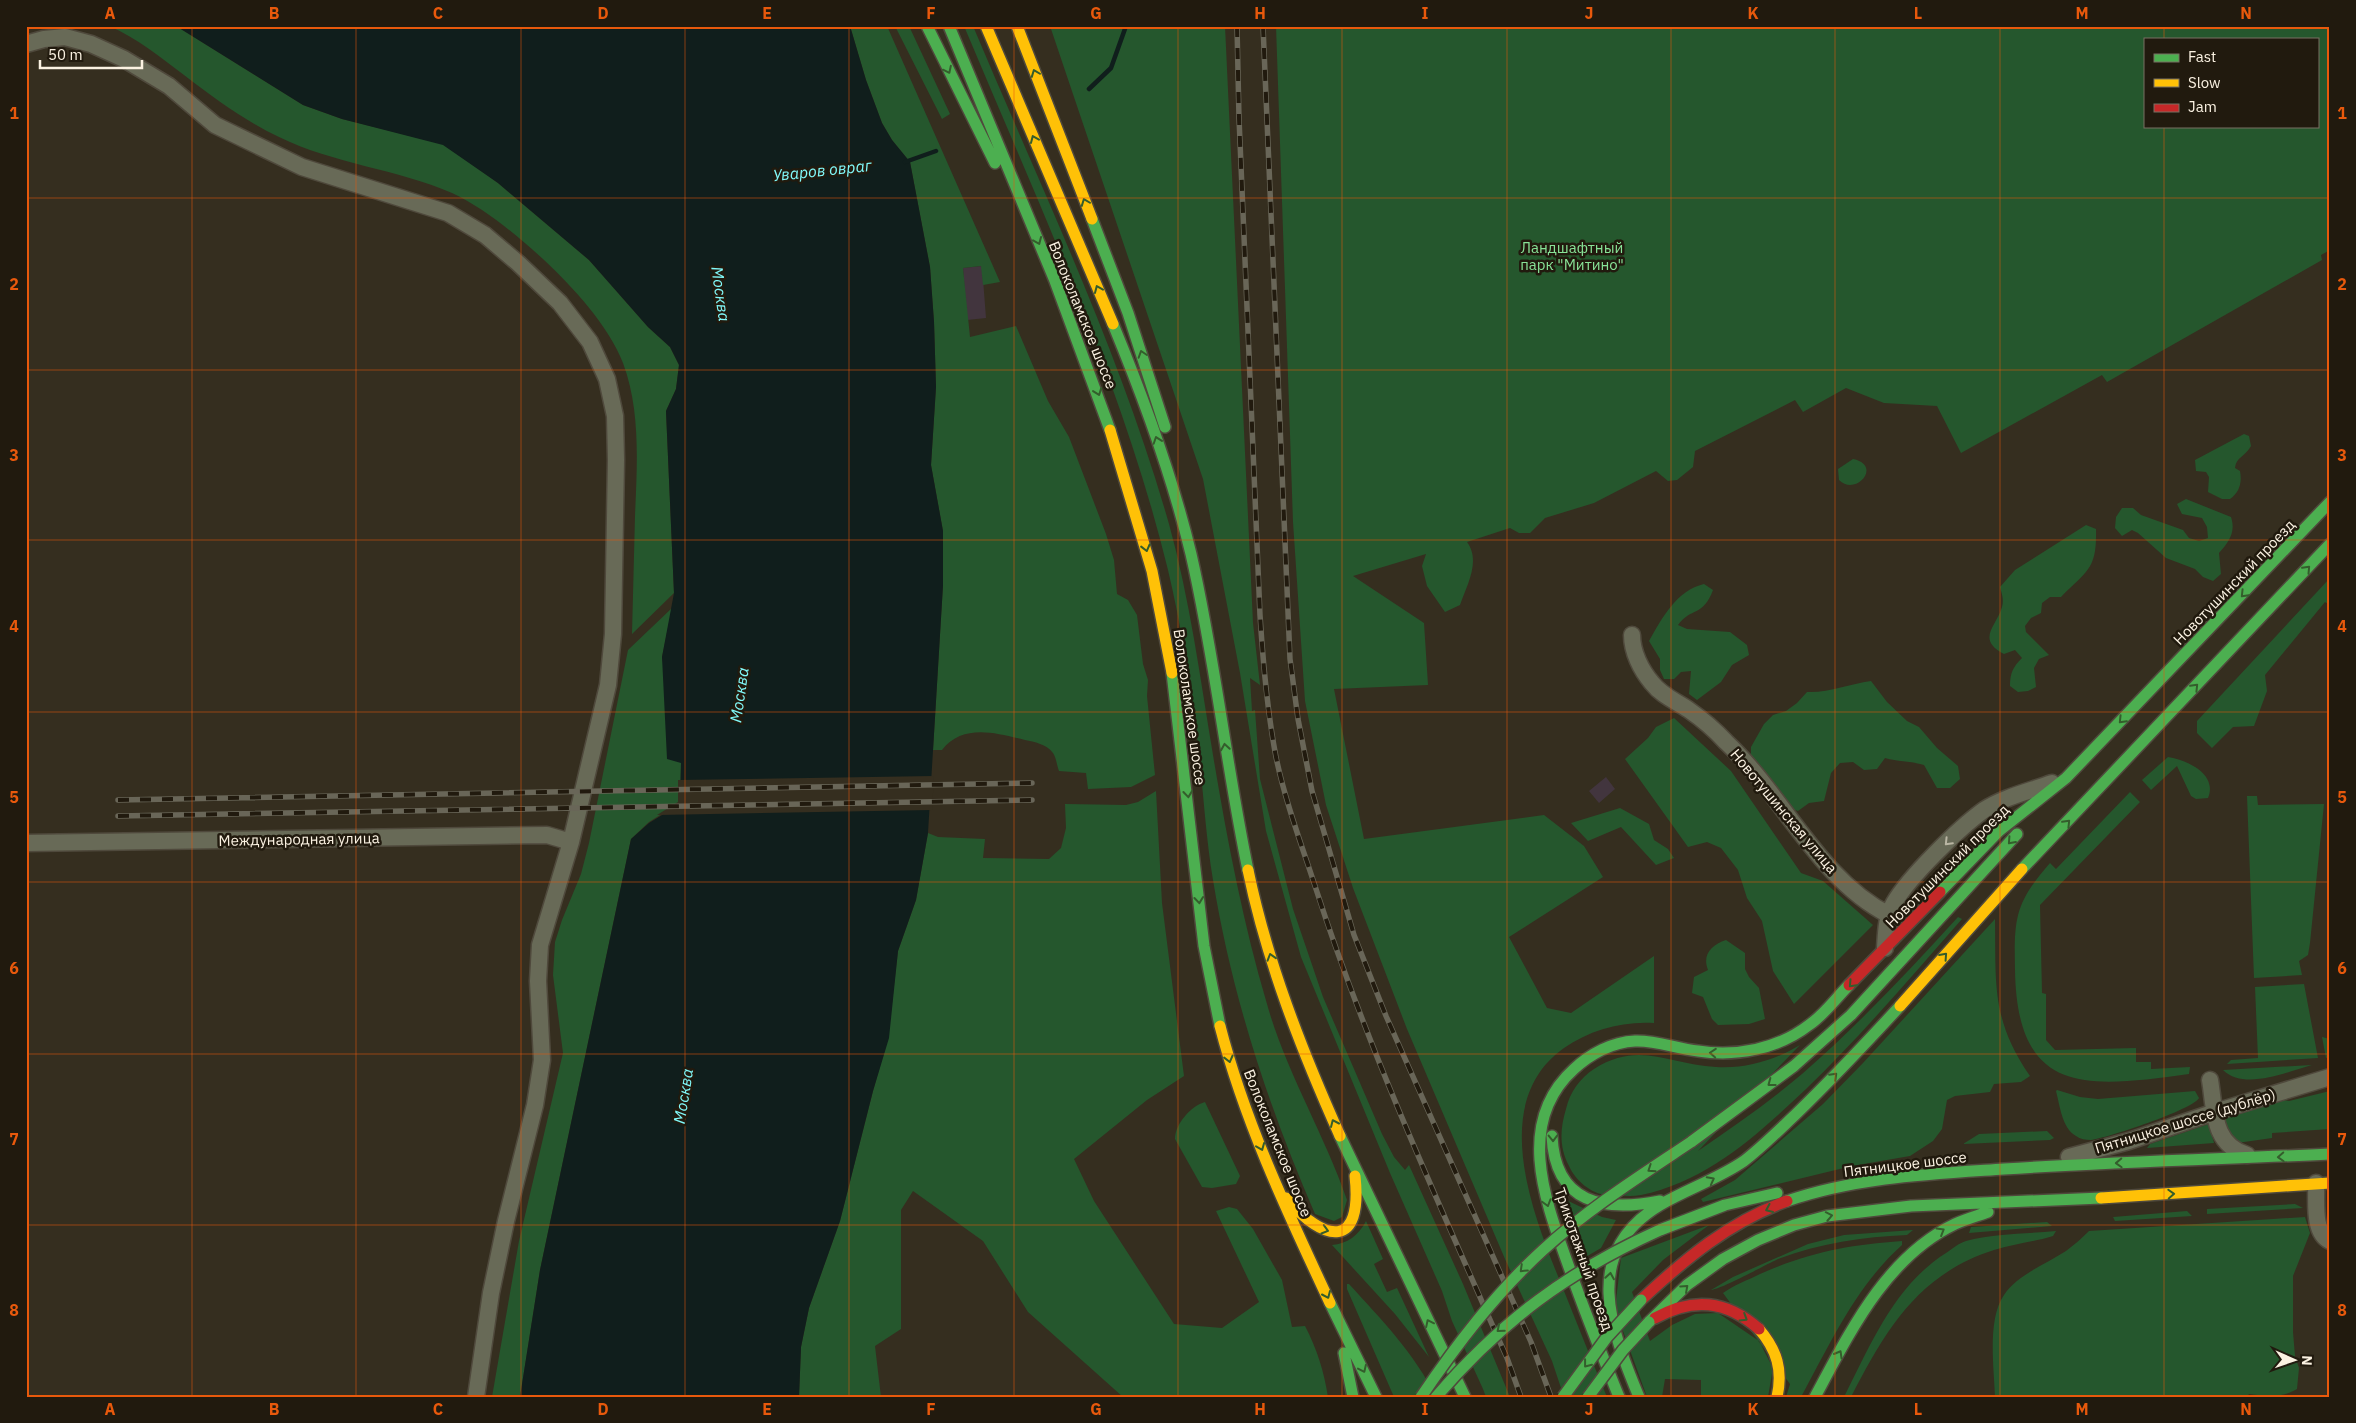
<svg xmlns="http://www.w3.org/2000/svg" width="2356" height="1423" font-family="'IBM Plex Sans',sans-serif">
  <rect width="100%" height="100%" fill="#352e1f"/>
  <path fill="#42353e" d="M982,266L986,318L967,320L963,268Z
    M1606,777L1615,789L1599,803L1589,791Z"/>
  <path fill="#25572d" fill-rule="evenodd" d="M109,26H176L303,105L342,119L443,144L498,183L589,260L648,327L670,347L679,365L676,389L666,411L674,593L632,634C633,595 634,555 635,516C637,466 641,411 623,363C609,326 572,286 543,259C515,234 486,209 452,193C397,169 334,164 279,137C245,121 214,98 184,75C160,57 137,38 109,26Z
    M850,26H887L1000,282L983,285L981,266L963,268L970,337L1016,326L1048,401L1069,437L1106,534L1114,560L1117,594L1128,600L1137,615L1143,664L1148,680L1147,696L1155,775L1131,787L1088,789L1086,773L1059,771C1057,766 1056,757 1053,753C1047,744 1034,742 1025,740C996,733 963,723 942,750H933L943,585V531L931,465L936,387L934,322L930,267L910,162L892,140L882,123L866,80Z
    M895,26H909L950,114L942,119Z
    M964,26H973C1042,190 1120,352 1169,524C1190,600 1200,677 1213,755C1227,839 1243,923 1267,1004C1286,1072 1324,1133 1347,1200L1342,1217L1334,1221L1315,1214C1268,1106 1232,996 1213,880C1205,832 1203,784 1197,737C1190,681 1181,625 1168,570C1122,382 1039,205 964,26Z
    M1050,26H1225L1253,623L1260,685L1250,678L1252,711L1255,710L1260,779L1293,909L1323,997L1382,1134L1394,1157L1405,1170L1409,1165L1463,1284L1510,1397H1486L1483,1389L1452,1321L1442,1291L1390,1173L1301,957L1266,831L1240,673L1203,479Z
    M1276,26H2330V250L2321,255L2322,260L2107,382L2102,375L1961,453L1937,406L1884,403L1846,388L1803,412L1795,400L1695,451L1693,467L1677,480L1668,481L1656,471L1594,503L1545,518L1530,533H1519L1510,528L1467,542C1481,561 1467,585 1460,605L1445,612L1427,586L1422,566L1426,554L1353,576L1424,623L1428,685L1334,689L1364,839L1544,815L1584,846L1603,877L1509,937L1547,1008L1571,1013L1654,956V1023C1622,1021 1590,1030 1564,1048C1485,1104 1536,1222 1564,1291C1578,1326 1592,1361 1607,1397H1564L1552,1361L1505,1259L1407,1029L1353,888L1326,805L1305,701L1293,522ZM2145,39H2317V126H2145Z
    M2244,434L2249,436L2251,446C2246,456 2236,457 2235,468L2240,471C2242,482 2240,492 2230,499H2222L2208,492L2209,477L2206,472L2196,471L2195,460Z
    M1853,459C1883,465 1856,497 1839,480L1838,469Z
    M2186,499L2231,517C2236,532 2229,542 2219,553L2221,574L2213,581L2203,577L2195,569L2166,558L2138,533L2132,530L2122,536L2115,528L2116,517L2122,508H2133L2141,515L2183,530L2189,538L2199,541L2208,538L2207,527L2202,518L2182,514L2177,504Z
    M2086,525L2096,529C2097,569 2088,570 2061,597H2050L2042,603L2041,613L2031,618L2025,626L2026,632L2049,655L2039,659L2034,668L2036,687L2028,691L2018,692L2010,686C2010,673 2013,667 2022,658L2015,650L2004,654C1976,639 1996,627 2002,607C2004,600 2002,594 2000,587L2015,570Z
    M2330,578V605L2325,602L2265,675L2267,691L2254,726L2233,727L2212,748L2197,733V721Z
    M1704,584L1713,590C1703,617 1691,607 1678,625L1687,629L1730,632L1747,645L1749,655L1732,665L1721,682L1697,700L1689,694L1691,671L1681,672L1674,679H1664L1660,670V659L1649,641C1662,618 1677,590 1704,584Z
    M672,608L662,657L681,763L680,805H676L649,822L631,839L540,1270L520,1397H492L519,1241L563,1053L553,975L555,942L562,920L581,874L589,843L628,650Z
    M1871,681L1887,702L1907,721L1919,727L1937,748L1958,766L1960,779L1950,788H1937L1924,765C1911,761 1899,762 1885,758L1877,769L1864,770L1853,762L1840,763L1831,773L1824,801L1809,803L1798,811L1792,809L1773,782L1751,757V747L1764,724L1773,715L1786,711L1797,703L1807,692C1829,693 1849,684 1871,681Z
    M1674,718L1731,771L1801,873L1823,881L1873,925L1794,1004L1773,971L1762,921L1747,898L1738,870L1721,848L1707,842L1688,847L1625,759L1648,738L1656,727Z
    M2168,757C2187,760 2218,774 2208,798L2196,799L2191,796L2177,766L2151,790L2142,780Z
    M1156,791L1162,903L1184,1076L1147,1100L1074,1159L1094,1201L1174,1324L1222,1328L1259,1302L1216,1211L1229,1207L1237,1209L1253,1229L1282,1280L1292,1327L1305,1326C1317,1349 1324,1371 1328,1397H1123L1028,1312L983,1241L913,1191L901,1210V1329L875,1346L881,1397H799L801,1347L809,1308L840,1221L873,1091L888,1038L898,951L916,900L928,833L938,837L985,839L983,858L1049,859L1061,848L1066,828L1065,804L1126,805L1138,802Z
    M2130,792L2140,802L2040,905L2042,993L2046,994V1040L2055,1050L2136,1048V1062H2151V1069L2190,1067L2189,1074C2087,1088 2017,1097 2015,970C2014,918 2015,903 2050,863L2056,869Z
    M2247,796H2257L2258,805L2324,804L2310,943L2308,955L2299,961L2302,975L2254,978Z
    M1620,808L1649,824L1654,840L1668,849L1674,858L1656,865L1621,827L1588,841L1571,823Z
    M1958,917L1962,919C1911,977 1861,1036 1805,1090C1757,1135 1708,1181 1641,1195C1630,1197 1618,1195 1607,1195C1591,1194 1575,1180 1569,1166C1559,1147 1560,1129 1566,1109C1570,1092 1580,1078 1594,1069C1640,1040 1669,1065 1716,1067C1746,1069 1775,1060 1800,1045L1698,1151C1733,1127 1769,1102 1802,1074C1858,1025 1908,972 1958,917Z
    M1995,919C1996,983 1991,1020 2030,1076L2021,1082L1994,1084L1990,1092L1955,1096L1947,1100L1942,1129L1933,1141L1910,1156L1852,1166L1703,1202L1701,1199L1735,1180L1823,1104L1863,1063Z
    M1726,940L1745,953V969L1749,977L1759,988L1765,1019L1749,1024L1718,1025L1712,1019L1703,997L1692,993L1694,977L1708,970C1702,955 1711,945 1726,940Z
    M2304,984L2318,1058L2227,1064L2231,1060L2258,1058L2255,987Z
    M2322,1037L2330,1039V1057L2326,1058Z
    M2312,1065C2286,1072 2245,1091 2223,1070Z
    M2057,1090L2080,1097L2098,1099L2195,1091L2199,1098C2192,1110 2107,1138 2091,1140C2086,1140 2080,1139 2076,1136C2062,1128 2060,1106 2056,1091Z
    M2330,1091V1129L2272,1133V1138L2237,1143L2232,1142L2222,1119L2282,1100L2289,1101Z
    M1205,1102L1240,1176L1236,1184L1212,1188L1202,1187L1175,1139C1175,1124 1191,1106 1205,1102Z
    M2209,1124L2214,1143L2147,1148L2150,1144Z
    M2047,1131L2054,1138L2050,1140L1963,1144L1979,1134Z
    M1562,1198L1602,1217L1616,1220L1601,1248L1579,1261L1558,1202Z
    M2295,1204L2303,1208L2207,1214V1209Z
    M2187,1211L2192,1216L2115,1221L2113,1217Z
    M2305,1217L2310,1233L2293,1276V1332L2295,1356L2299,1368L2297,1389C2282,1398 2267,1396 2249,1394L2247,1397H1995C1994,1368 1987,1319 2004,1295C2017,1275 2046,1264 2066,1251C2074,1245 2082,1238 2089,1231Z
    M1366,1221L1383,1259L1374,1264L1387,1292L1397,1288L1429,1357L1395,1314L1332,1245C1347,1244 1359,1235 1366,1221Z
    M2047,1222L2052,1226L1969,1233L1971,1227Z
    M1709,1225L1663,1260L1632,1292L1650,1341L1672,1325L1695,1314L1718,1313L1759,1341L1773,1368L1768,1397H1701V1380L1665,1379L1662,1397H1647L1615,1309L1621,1258Z
    M1913,1230L1907,1235C1863,1237 1820,1243 1778,1259C1763,1266 1724,1288 1711,1290L1733,1277L1808,1244L1844,1235Z
    M2056,1231L2053,1236C2034,1242 2013,1244 1994,1250C1918,1274 1885,1331 1851,1397H1844C1871,1344 1894,1286 1946,1253C1952,1249 1959,1243 1966,1241C1994,1233 2027,1234 2056,1231Z
    M1902,1241V1245C1856,1286 1830,1344 1801,1397H1786L1790,1384L1723,1293C1734,1285 1748,1280 1760,1274C1810,1252 1848,1245 1902,1241Z
    M1347,1284H1349C1381,1319 1415,1354 1436,1397H1394L1347,1289Z"/>
  <path fill="#101e1c" d="M176,26H850L866,80L882,123L892,140L910,162L930,267L934,322L936,387L931,465L943,531V585L928,833L916,900L898,951L889,1038L873,1091L840,1221L809,1308L801,1347L799,1397H520L540,1270L631,839L649,823L680,804L681,763L667,759L662,657L674,593L666,411L676,389L679,365L670,347L648,327L589,260L498,183L443,145L342,119L303,105Z"/>
  <path fill="#352e1f" d="M934,776L932,810L657,815L678,802V780Z"/>
  <g fill="none" stroke-linecap="round" stroke-linejoin="round">
    <path stroke="#101e1c" stroke-width="4.5" d="M1089,89L1111,68L1126,26
      M905,162L936,151"/>
    <g stroke="#4f493c" stroke-width="19">
      <path id="street" d="M26,44L44,39L65,37L91,44L124,59L169,86L215,125L302,167L448,213L485,235L518,263L560,303L590,342L607,379L615,416L616,460L613,634L608,685L571,842L540,945L538,981L542,1060L535,1105L506,1221L491,1293L476,1397
        M1632,635C1632,652 1641,670 1652,683C1662,696 1676,701 1689,710C1702,719 1715,730 1726,742C1783,795 1818,879 1889,915
        M26,843L547,835L571,842
        M1885,948C1886,933 1886,917 1894,903C1909,877 1959,828 1984,810C2004,797 2030,791 2052,783
        M2210,1080C2215,1110 2212,1144 2247,1155
        M2069,1157L2129,1141L2215,1112L2330,1077
        M2316,1183C2317,1201 2312,1232 2330,1241"/>
    </g>
    <g stroke="#4f493c" stroke-width="14">
      <path id="fast" d="M927,26L995,163
        M949,26L1055,281L1110,430
        M1092,219L1128,313L1165,427
        M1113,324C1144,399 1172,475 1191,554C1215,658 1226,765 1248,870
        M1172,673L1204,946L1220,1026
        M2022,869L2330,544
        M1940,892L1999,831L2066,778L2330,502
        M1340,1136L1465,1397
        M1552,1136C1555,1204 1604,1212 1660,1201
        M1691,1142L1794,1066L1851,1015L2017,834
        M1787,1201C1857,1177 1931,1174 2004,1169C2113,1162 2221,1159 2330,1154
        M1660,1230L1725,1205L1777,1193
        M1330,1303L1376,1397
        M1649,1322L1687,1285L1723,1259L1758,1240L1794,1225L1827,1216L1911,1206L2101,1198
        M1344,1353L1353,1397
        M1619,1397C1602,1355 1585,1313 1570,1270C1547,1205 1513,1124 1574,1069C1590,1054 1612,1042 1635,1041C1656,1040 1677,1049 1698,1051C1736,1057 1778,1049 1809,1025C1824,1015 1836,998 1849,985
        M1639,1397C1611,1329 1580,1253 1660,1205C1687,1189 1718,1179 1744,1161C1762,1147 1778,1131 1795,1115C1831,1080 1866,1043 1900,1006
        M1815,1397C1850,1332 1886,1257 1955,1224C1966,1219 1977,1216 1988,1212"/>
    </g>
    <g stroke="#4f493c" stroke-width="14">
      <path id="slow" d="M986,26L1113,324
        M1017,26L1092,219
        M1110,430L1152,571L1172,673
        M1248,870C1267,962 1302,1051 1340,1136
        M1900,1006L2022,869
        M1220,1026C1245,1123 1288,1213 1330,1303
        M1286,1198C1325,1244 1363,1249 1355,1176
        M2101,1198L2330,1183
        M1759,1329C1777,1350 1783,1370 1777,1397"/>
    </g>
    <g stroke="#4f493c" stroke-width="14">
      <path id="jam" d="M1849,985L1940,892
        M1641,1300C1685,1259 1729,1222 1787,1201
        M1655,1318C1693,1297 1726,1300 1759,1329"/>
    </g>
    <use href="#street" stroke="#686a57" stroke-width="16"/>
    <use href="#fast" stroke="#4caf50" stroke-width="11"/>
    <use href="#slow" stroke="#ffc107" stroke-width="11"/>
    <use href="#jam" stroke="#c62828" stroke-width="11"/>
    <g stroke="#696658" stroke-width="5.5">
      <path id="rail" d="M1237,26L1239,118L1260,615C1263,663 1267,710 1276,757C1285,801 1302,846 1316,889C1368,1050 1439,1204 1507,1358L1521,1397
        M1263,26L1290,659L1298,719L1312,791L1354,935L1386,1016L1531,1342L1551,1397
        M118,800L1032,783
        M118,816L1032,800"/>
    </g>
    <use href="#rail" stroke="#211a0e" stroke-width="4" stroke-dasharray="11" stroke-linecap="butt"/>
    <g stroke="#4f493c" stroke-width="14" stroke-linecap="butt">
      <path id="fast-bridge" d="M1421,1397C1457,1344 1495,1294 1543,1250C1588,1209 1640,1176 1691,1142
        M1436,1397C1503,1320 1567,1272 1660,1230
        M1563,1397L1607,1337L1641,1300
        M1588,1397L1623,1350L1649,1322"/>
    </g>
    <use href="#fast-bridge" stroke="#4caf50" stroke-width="11"/>
  </g>
  <defs><path id="oneway-chevron" d="M-2-3.5L2.5 0L-2 3.5" fill="none" stroke-width="1.6" stroke-linecap="round" stroke-linejoin="round" transform="scale(1.25)"/></defs>
  <g stroke="#345d2c">
    <use href="#oneway-chevron" transform="translate(948 70) rotate(64)"/>
    <use href="#oneway-chevron" transform="translate(1035 73) rotate(-111)"/>
    <use href="#oneway-chevron" transform="translate(1034 139) rotate(-113)"/>
    <use href="#oneway-chevron" transform="translate(1085 202) rotate(-111)"/>
    <use href="#oneway-chevron" transform="translate(1038 241) rotate(67)"/>
    <use href="#oneway-chevron" transform="translate(1098 289) rotate(-113)"/>
    <use href="#oneway-chevron" transform="translate(1142 354) rotate(-108)"/>
    <use href="#oneway-chevron" transform="translate(1098 392) rotate(70)"/>
    <use href="#oneway-chevron" transform="translate(1157 440) rotate(-109)"/>
    <use href="#oneway-chevron" transform="translate(1146 548) rotate(76)"/>
    <use href="#oneway-chevron" transform="translate(2307 569) rotate(-47)"/>
    <use href="#oneway-chevron" transform="translate(2244 594) rotate(134)"/>
    <use href="#oneway-chevron" transform="translate(2195 687) rotate(-46)"/>
    <use href="#oneway-chevron" transform="translate(2122 720) rotate(134)"/>
    <use href="#oneway-chevron" transform="translate(1225 747) rotate(-99)"/>
    <use href="#oneway-chevron" transform="translate(1188 794) rotate(84)"/>
    <use href="#oneway-chevron" transform="translate(2067 823) rotate(-46)"/>
    <use href="#oneway-chevron" transform="translate(2011 841) rotate(132)"/>
    <use href="#oneway-chevron" transform="translate(1199 900) rotate(84)"/>
    <use href="#oneway-chevron" transform="translate(1944 956) rotate(-48)"/>
    <use href="#oneway-chevron" transform="translate(1271 957) rotate(-107)"/>
    <use href="#oneway-chevron" transform="translate(1852 984) rotate(133)"/>
    <use href="#oneway-chevron" transform="translate(1713 1053) rotate(-176)"/>
    <use href="#oneway-chevron" transform="translate(1229 1059) rotate(76)"/>
    <use href="#oneway-chevron" transform="translate(1834 1076) rotate(-45)"/>
    <use href="#oneway-chevron" transform="translate(1771 1083) rotate(143)"/>
    <use href="#oneway-chevron" transform="translate(1334 1123) rotate(-114)"/>
    <use href="#oneway-chevron" transform="translate(1553 1138) rotate(89)"/>
    <use href="#oneway-chevron" transform="translate(1261 1147) rotate(68)"/>
    <use href="#oneway-chevron" transform="translate(2281 1157) rotate(177)"/>
    <use href="#oneway-chevron" transform="translate(2119 1163) rotate(178)"/>
    <use href="#oneway-chevron" transform="translate(1651 1169) rotate(146)"/>
    <use href="#oneway-chevron" transform="translate(1711 1180) rotate(-28)"/>
    <use href="#oneway-chevron" transform="translate(2171 1194) rotate(-3)"/>
    <use href="#oneway-chevron" transform="translate(1547 1203) rotate(74)"/>
    <use href="#oneway-chevron" transform="translate(1769 1209) rotate(156)"/>
    <use href="#oneway-chevron" transform="translate(1829 1216) rotate(-11)"/>
    <use href="#oneway-chevron" transform="translate(1325 1230) rotate(16)"/>
    <use href="#oneway-chevron" transform="translate(1941 1231) rotate(-31)"/>
    <use href="#oneway-chevron" transform="translate(1523 1269) rotate(136)"/>
    <use href="#oneway-chevron" transform="translate(1610 1276) rotate(-81)"/>
    <use href="#oneway-chevron" transform="translate(1685 1288) rotate(-42)"/>
    <use href="#oneway-chevron" transform="translate(1327 1295) rotate(66)"/>
    <use href="#oneway-chevron" transform="translate(1744 1318) rotate(32)"/>
    <use href="#oneway-chevron" transform="translate(1429 1323) rotate(-116)"/>
    <use href="#oneway-chevron" transform="translate(1500 1329) rotate(140)"/>
    <use href="#oneway-chevron" transform="translate(1839 1354) rotate(-60)"/>
    <use href="#oneway-chevron" transform="translate(1587 1364) rotate(128)"/>
    <use href="#oneway-chevron" transform="translate(1363 1369) rotate(65)"/>
  </g>
  <use stroke="#b9b5a3" href="#oneway-chevron" transform="translate(1948 842) rotate(134)"/>
  <path fill="none" stroke="#e8590c" stroke-width="1" stroke-opacity="0.55" d="M192,26V1397M356,26V1397M521,26V1397M685,26V1397M849,26V1397M1014,26V1397M1178,26V1397M1342,26V1397M1507,26V1397M1671,26V1397M1835,26V1397M2000,26V1397M2164,26V39M2164,126V1397M26,198H2330M26,370H2330M26,540H2330M26,712H2330M26,882H2330M26,1054H2330M26,1225H2330"/>
  <g text-anchor="middle" dominant-baseline="central" stroke-width="5" stroke-linejoin="round" paint-order="stroke">
    <g font-size="15" fill="#88e397" stroke="#211a0e">
      <text x="1572" y="247">Ландшафтный<tspan x="1572" dy="17">парк "Митино"</tspan></text>
    </g>
    <g font-size="15" fill="#fbf2e2" stroke="#211a0e">
      <text transform="translate(1083 315) rotate(68)">Волоколамское шоссе</text>
      <text transform="translate(2234 582) rotate(-46)">Новотушинский проезд</text>
      <text transform="translate(1190 707) rotate(82)">Волоколамское шоссе</text>
      <text transform="translate(1784 811) rotate(50)">Новотушинская улица</text>
      <text transform="translate(299 839) rotate(-1)">Международная улица</text>
      <text transform="translate(1947 866) rotate(-45)">Новотушинский проезд</text>
      <text transform="translate(2185 1121) rotate(-17)">Пятницкое шоссе (дублёр)</text>
      <text transform="translate(1278 1143) rotate(68)">Волоколамское шоссе</text>
      <text transform="translate(1905 1164) rotate(-7)">Пятницкое шоссе</text>
      <text transform="translate(1584 1259) rotate(71)">Трикотажный проезд</text>
    </g>
    <g font-size="16" font-style="italic" fill="#81fafb" stroke="#211a0e">
      <text transform="translate(822 170) rotate(-6)">Уваров овраг</text>
      <text transform="translate(721 294) rotate(82)">Москва</text>
      <text transform="translate(739 695) rotate(-82)">Москва</text>
      <text transform="translate(683 1096) rotate(-81)">Москва</text>
    </g>
  </g>
  <rect width="2356" height="1423" fill="none" stroke="#211a0e" stroke-width="55"/>
  <rect x="2144" y="38" width="175" height="90" fill="#211a0e" stroke="#787063"/>
  <rect x="2154" y="54" width="25" height="8" fill="#4caf50" stroke="#787063"/>
  <text x="2188" y="62" font-size="15" fill="#fbf2e2">Fast</text>
  <rect x="2154" y="79" width="25" height="8" fill="#ffc107" stroke="#787063"/>
  <text x="2188" y="88" font-size="15" fill="#fbf2e2">Slow</text>
  <rect x="2154" y="104" width="25" height="8" fill="#c62828" stroke="#787063"/>
  <text x="2188" y="112" font-size="15" fill="#fbf2e2">Jam</text>
  <g transform="translate(2294 1360) rotate(92)" stroke="#211a0e" stroke-width="4" paint-order="stroke">
  <path d="M0-4L9 19L0 12L-9 19Z" fill="#fbf2e2"/>
  <text y="-8" font-size="14" font-weight="bold" text-anchor="middle" fill="#fbf2e2">N</text>
  </g>
  <path d="M40 60v8h102v-8" fill="none" stroke="#fbf2e2" stroke-width="2.5"/>
  <text x="48" y="60" font-size="15" fill="#fbf2e2" stroke="#211a0e" stroke-width="4" paint-order="stroke">50 m</text>
  <rect x="28" y="28" width="2300" height="1368" fill="none" stroke="#e8590c" stroke-width="2"/>
  <g font-size="16" text-anchor="middle" font-weight="bold" fill="#e8590c">
    <text x="110" y="19">A</text>
    <text x="274" y="19">B</text>
    <text x="438" y="19">C</text>
    <text x="603" y="19">D</text>
    <text x="767" y="19">E</text>
    <text x="931" y="19">F</text>
    <text x="1096" y="19">G</text>
    <text x="1260" y="19">H</text>
    <text x="1425" y="19">I</text>
    <text x="1589" y="19">J</text>
    <text x="1753" y="19">K</text>
    <text x="1918" y="19">L</text>
    <text x="2082" y="19">M</text>
    <text x="2246" y="19">N</text>
    <text x="14" y="119">1</text>
    <text x="2342" y="119">1</text>
    <text x="14" y="290">2</text>
    <text x="2342" y="290">2</text>
    <text x="14" y="461">3</text>
    <text x="2342" y="461">3</text>
    <text x="14" y="632">4</text>
    <text x="2342" y="632">4</text>
    <text x="14" y="803">5</text>
    <text x="2342" y="803">5</text>
    <text x="14" y="974">6</text>
    <text x="2342" y="974">6</text>
    <text x="14" y="1145">7</text>
    <text x="2342" y="1145">7</text>
    <text x="14" y="1316">8</text>
    <text x="2342" y="1316">8</text>
    <text x="110" y="1415">A</text>
    <text x="274" y="1415">B</text>
    <text x="438" y="1415">C</text>
    <text x="603" y="1415">D</text>
    <text x="767" y="1415">E</text>
    <text x="931" y="1415">F</text>
    <text x="1096" y="1415">G</text>
    <text x="1260" y="1415">H</text>
    <text x="1425" y="1415">I</text>
    <text x="1589" y="1415">J</text>
    <text x="1753" y="1415">K</text>
    <text x="1918" y="1415">L</text>
    <text x="2082" y="1415">M</text>
    <text x="2246" y="1415">N</text>
  </g>
</svg>
